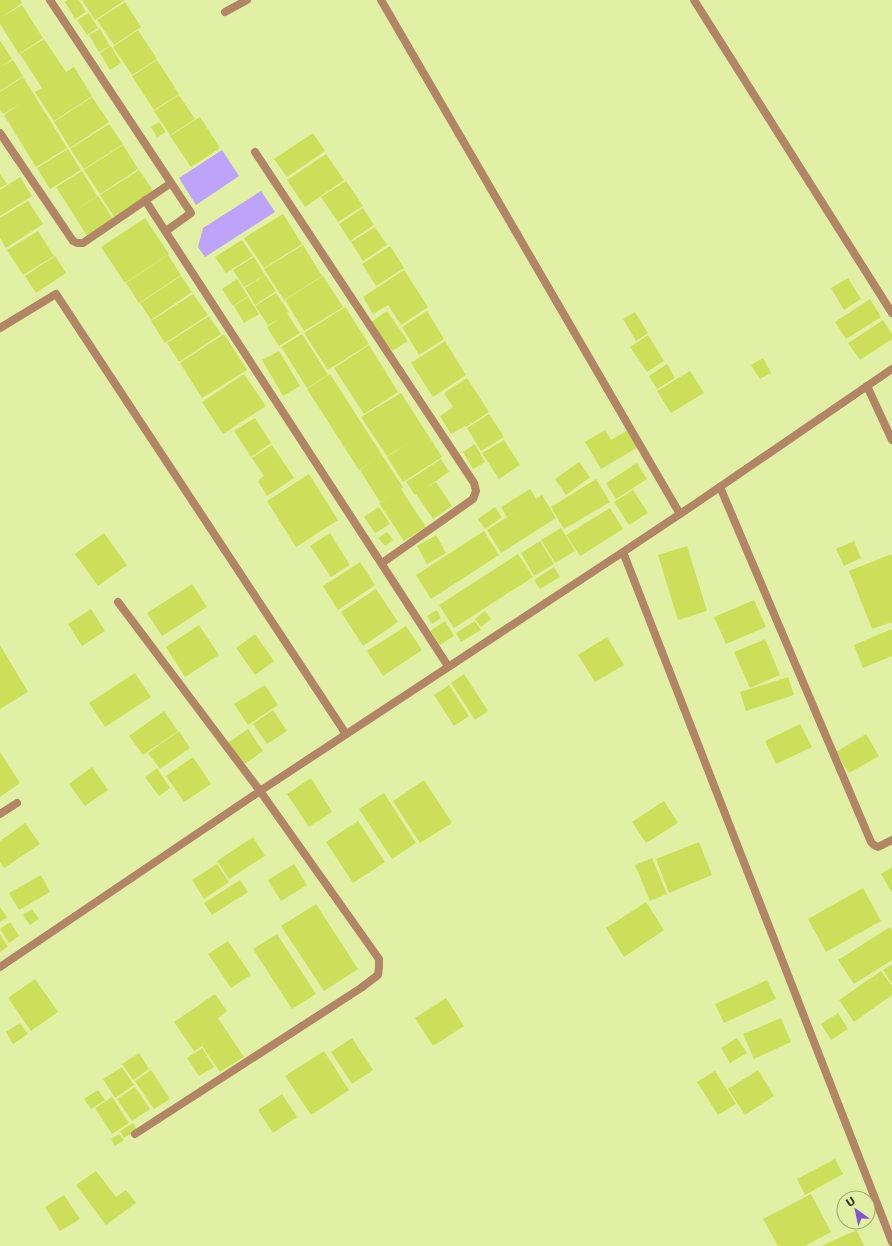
<svg xmlns="http://www.w3.org/2000/svg" width="892" height="1246" font-family="'DejaVu Sans',sans-serif">
  <rect width="100%" height="100%" fill="#e2f0a5"/>
  <path fill="#bda4fa" d="M222,150L239,176L196,205L179,178Z
    M261,191L275,212L205,257L198,247L203,228Z"/>
  <path fill="#ccdf5a" d="M0,0H20L22,3L1,18L22,5L43,38L19,54L0,24Z
    M67,0H79L86,12L75,19L65,2Z
    M82,0H125L95,20Z
    M125,2L141,27L114,45L97,20Z
    M89,13L98,28L87,35L77,20Z
    M100,29L110,46L99,52L89,35Z
    M138,30L157,59L132,75L113,47Z
    M44,39L66,72L74,67L92,96L54,121L35,92L42,88L20,54Z
    M0,42H1L12,59L0,67Z
    M111,46L121,63L110,70L100,53Z
    M13,60L23,76L0,91V67Z
    M157,60L179,94L154,110L132,76Z
    M23,77L67,148L36,167L4,115L20,104L3,114L0,110V92Z
    M179,95L195,119L170,135L154,111Z
    M92,97L109,122L70,148L54,122Z
    M200,117L220,148L191,167L170,136Z
    M159,122L166,132L157,137L151,127Z
    M109,124L123,144L84,169L70,149Z
    M313,133L325,151L287,177L274,159Z
    M123,145L138,169L100,194L84,170Z
    M68,149L81,170L50,189L37,168Z
    M326,154L344,180L305,207L287,180Z
    M139,170L154,192L115,218L100,195Z
    M82,171L97,196L72,212L56,187Z
    M0,174L7,184L0,188Z
    M20,177L32,196L0,216V190Z
    M346,181L363,206L338,222L321,197Z
    M98,196L113,219L87,236L72,212Z
    M28,201L43,224L6,248L0,238V218Z
    M363,208L374,225L350,241L339,224Z
    M283,214L302,244L264,268L244,238Z
    M145,218L169,254L125,283L101,247Z
    M375,227L387,245L363,261L351,242Z
    M38,231L54,256L23,275L7,250Z
    M242,240L253,256L226,273L215,257Z
    M303,245L322,276L284,300L264,269Z
    M390,246L404,268L376,286L362,264Z
    M168,255L181,275L139,303L126,283Z
    M55,256L66,273L36,293L25,276Z
    M254,257L265,275L244,287L233,270Z
    M404,270L428,307L401,325L388,305L373,314L363,297Z
    M265,275L276,291L255,305L245,288Z
    M181,276L192,292L151,320L140,303Z
    M323,276L343,307L304,331L285,300Z
    M848,278L861,299L844,310L831,288Z
    M237,279L248,296L233,306L222,289Z
    M276,293L289,312L287,313L300,333L279,346L267,327L279,319L268,325L255,306Z
    M193,294L208,315L165,343L151,321Z
    M248,297L259,314L244,323L234,306Z
    M870,299L881,317L846,339L835,322Z
    M345,307L369,344L328,370L304,333Z
    M387,311L408,341L392,351L371,322Z
    M427,311L444,339L419,355L402,327Z
    M635,312L648,333L636,341L623,319Z
    M209,316L221,334L179,362L167,343Z
    M883,320L892,334V339L860,360L848,343Z
    M224,334L247,370L202,398L180,363Z
    M302,334L328,375L307,388L281,347Z
    M648,335L664,361L647,372L630,347Z
    M445,341L466,375L433,397L411,363Z
    M369,345L398,392L364,414L334,368Z
    M279,351L300,386L283,396L262,360Z
    M763,358L771,373L760,379L751,365Z
    M667,364L675,378L657,389L649,376Z
    M690,371L704,393L671,413L657,391Z
    M244,374L266,406L223,434L202,402Z
    M330,374L393,472L403,487L401,489L426,527L404,541L379,503L393,494L380,502L360,470L373,461L359,470L307,389Z
    M467,378L489,412L466,427L465,426L451,434L440,416L453,407L444,393Z
    M401,393L442,457L403,482L387,457L407,444L387,456L361,417Z
    M489,414L504,437L481,451L467,428Z
    M255,418L271,443L251,457L234,431Z
    M605,430L611,440L628,430L638,447L601,469L585,442Z
    M504,440L520,465L499,479L482,453Z
    M475,444L485,462L473,469L463,452Z
    M272,445L294,478L267,496L258,481L264,476L252,458Z
    M441,459L449,472L426,488L436,482L452,506L433,519L416,494L415,495L406,482Z
    M579,462L590,477L566,495L555,479Z
    M637,463L647,479L616,499L606,483Z
    M309,474L338,520L296,547L267,501Z
    M596,479L610,502L564,529L551,507Z
    M530,489L536,499L542,495L556,518L501,553L487,530L526,505L507,517L501,507Z
    M633,490L648,513L629,525L614,502Z
    M379,507L390,524L375,533L364,517Z
    M495,507L502,517L485,529L478,519Z
    M610,508L623,529L580,556L566,535Z
    M561,528L575,551L555,563L541,540Z
    M484,531L499,555L431,599L416,575Z
    M387,532L393,540L385,546L378,538Z
    M104,533L127,565L98,586L75,554Z
    M330,533L350,565L331,577L310,546Z
    M436,535L446,553L427,564L417,546Z
    M540,541L554,564L534,576L521,553Z
    M854,541L861,558L844,566L836,549Z
    M687,546L707,611L678,620L658,555Z
    M518,554L533,577L454,628L439,605Z
    M892,554V622L872,629L849,571Z
    M360,562L375,585L338,610L323,586Z
    M554,567L560,577L540,589L534,580Z
    M192,584L207,607L162,636L147,613Z
    M376,589L398,622L363,646L341,612Z
    M754,600L766,627L726,644L714,617Z
    M91,609L105,631L82,646L68,624Z
    M437,610L441,618L432,624L427,616Z
    M485,611L491,619L481,627L475,619Z
    M445,621L454,636L440,645L430,631Z
    M475,621L481,630L461,642L456,633Z
    M199,625L219,655L185,677L166,647Z
    M406,626L422,650L383,676L367,651Z
    M892,629V656L863,668L854,645Z
    M255,634L274,661L255,675L236,648Z
    M607,637L624,665L595,682L578,655Z
    M765,639L780,675L750,688L734,652Z
    M0,645L28,692L0,709Z
    M135,673L151,697L105,727L89,703Z
    M464,674L488,711L475,720L451,683Z
    M788,677L794,695L746,711L740,692Z
    M265,685L278,705L248,725L234,704Z
    M449,685L469,716L454,726L434,695Z
    M273,710L287,731L267,744L253,724Z
    M164,711L178,731L143,755L129,736Z
    M800,724L812,747L776,764L765,741Z
    M248,729L263,751L243,765L228,743Z
    M179,731L190,748L160,769L148,753Z
    M866,734L879,756L849,773L836,752Z
    M0,752L20,783L0,797Z
    M193,757L211,784L184,802L166,776Z
    M92,767L108,790L85,806L69,784Z
    M157,768L170,788L159,796L145,777Z
    M311,778L332,812L309,827L287,794Z
    M424,780L452,823L420,843L393,801Z
    M384,793L416,843L392,859L359,809Z
    M664,801L678,823L646,843L632,822Z
    M358,821L385,862L353,883L326,842Z
    M25,823L40,844L4,868L0,862V841Z
    M253,837L265,856L229,879L217,861Z
    M699,842L712,875L669,893L656,859Z
    M652,858L667,894L650,901L635,865Z
    M217,864L229,882L204,899L192,880Z
    M294,864L307,885L281,901L268,880Z
    M892,867V893L881,874Z
    M41,875L50,892L19,910L9,893Z
    M240,880L248,892L212,915L204,903Z
    M863,888L881,921L826,952L808,919Z
    M646,902L664,930L624,957L606,928Z
    M316,904L358,969L324,991L281,926Z
    M0,907L7,917L0,922Z
    M32,909L39,919L30,925L23,915Z
    M10,922L19,936L9,943L0,929Z
    M890,927L892,931V960L854,984L838,960Z
    M0,934L8,947L0,952Z
    M277,934L316,994L292,1009L253,949Z
    M228,941L251,975L231,988L208,954Z
    M892,964V984L883,970Z
    M881,971L892,986V995L854,1022L839,1000Z
    M35,979L58,1012L31,1031L8,998Z
    M767,980L776,999L724,1023L715,1004Z
    M215,994L227,1011L218,1018L244,1057L220,1072L202,1046L194,1051L174,1022Z
    M446,998L464,1026L433,1046L415,1018Z
    M838,1013L848,1029L831,1040L821,1024Z
    M781,1018L791,1042L754,1059L743,1034Z
    M20,1023L28,1034L13,1044L6,1032Z
    M352,1038L373,1070L352,1084L331,1052Z
    M737,1038L747,1053L730,1063L721,1048Z
    M202,1048L214,1067L199,1076L187,1058Z
    M324,1051L349,1090L311,1115L285,1076Z
    M139,1053L149,1069L133,1080L122,1064Z
    M122,1067L134,1085L115,1098L103,1079Z
    M151,1070L170,1099L154,1109L135,1081Z
    M758,1070L774,1096L745,1115L728,1089Z
    M715,1071L736,1104L718,1115L697,1082Z
    M135,1087L150,1109L132,1121L117,1099Z
    M98,1090L105,1100L91,1109L84,1099Z
    M282,1094L297,1117L273,1133L258,1110Z
    M112,1097L129,1123L112,1134L95,1108Z
    M133,1123L137,1130L124,1138L120,1131Z
    M119,1134L124,1140L115,1146L111,1139Z
    M835,1159L843,1174L805,1195L797,1179Z
    M96,1171L116,1197L126,1190L136,1203L106,1225L76,1185Z
    M811,1194L831,1232L805,1246H778L763,1219Z
    M64,1195L80,1219L60,1231L45,1207Z
    M857,1230L864,1246H821Z"/>
  <g fill="none" stroke-linecap="round" stroke-linejoin="round">
    <path stroke="#b18565" stroke-width="8" d="M623,552L692,506L892,369"/>
    <path stroke="#b18565" stroke-width="8" d="M50,0L191,213L166,231
      M381,0L680,514
      M694,0L892,313
      M225,12L247,0
      M0,133L73,241L77,243H83L171,183
      M255,152L474,483L476,491L473,499L382,563
      M145,200L448,666
      M0,328L56,294L346,734
      M867,386L892,440
      M720,487L871,842L874,845L878,847L892,840
      M118,602L260,791L379,959V967L378,975L361,988L135,1134
      M0,814L17,803
      M0,967L260,791L623,552L892,1242"/>
  </g>
  <g transform="translate(856 1210) rotate(327)"><circle r="19" fill="#e2f0a5" stroke="#9ea86f"/>
  <path d="M0-3L7 15L0 10L-7 15Z" fill="#8256d0"/>
  <text y="-6" font-size="11" font-weight="bold" text-anchor="middle" fill="#383d1f">U</text>
  </g>
</svg>
